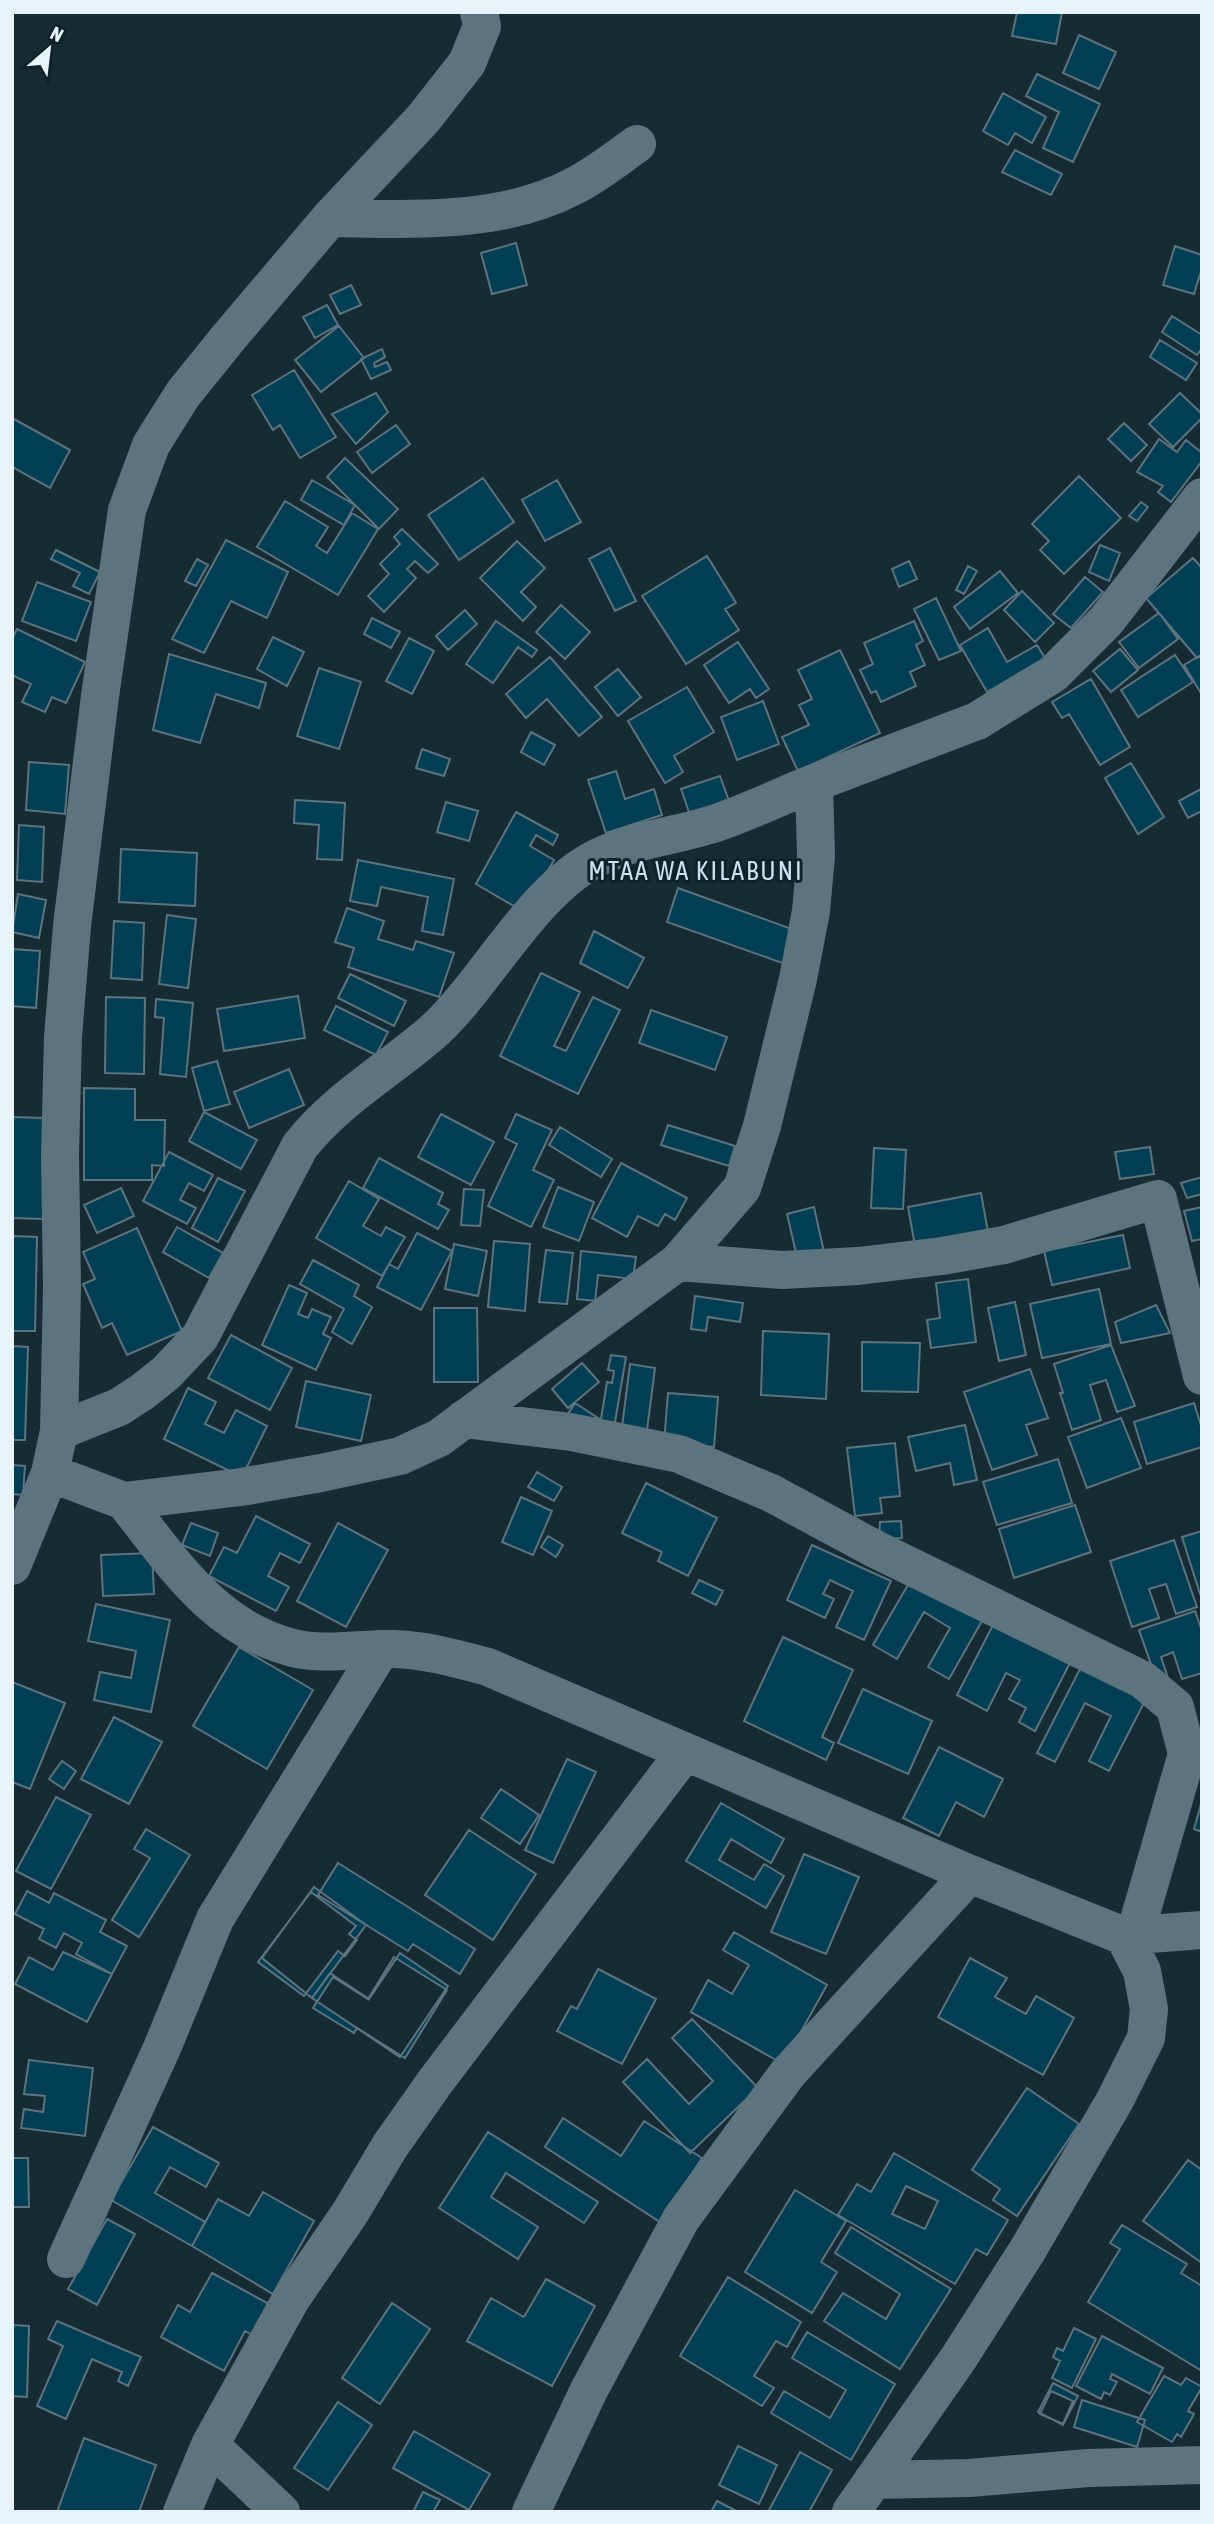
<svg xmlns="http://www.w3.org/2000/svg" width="1214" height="2524" font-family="'Asap Condensed',sans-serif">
  <rect width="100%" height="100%" fill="#172b34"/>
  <path fill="#033f54" stroke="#5d737d" stroke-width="2" fill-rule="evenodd" d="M1017,12H1062L1056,44L1012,36Z
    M1079,35L1116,52L1099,89L1063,73Z
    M1037,74L1100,104L1073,162L1043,148L1059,112L1026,96Z
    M1003,93L1046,117L1032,143L1015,133L1008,145L983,131Z
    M1015,150L1062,174L1051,195L1002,172Z
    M516,243L527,285L492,294L481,253Z
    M1175,246L1202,255V268L1194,294L1163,285Z
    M351,285L361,305L340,314L330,295Z
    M327,305L338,325L315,338L303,317Z
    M1172,316L1202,335V348L1197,355L1162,332Z
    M339,326L364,358L321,392L295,360Z
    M1160,340L1197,363L1186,380L1150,357Z
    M382,349L385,357L374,363L375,367L387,362L391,370L371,379L361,359Z
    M294,370L336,437L300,458L280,425L273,430L252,395Z
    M376,393L388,412L356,444L332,414Z
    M1180,393L1202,414V418L1173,447L1149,424Z
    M12,418L70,450L50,488L12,467Z
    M1124,423L1147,445L1131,461L1108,439Z
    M396,425L410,444L372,473L357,452Z
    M1159,439L1177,452L1186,440L1202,453V461L1171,502L1158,492L1163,486L1137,472Z
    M345,458L398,509L379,529L327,477Z
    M1079,476L1121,518L1064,574L1040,550L1049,541L1032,524Z
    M483,478L514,522L459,560L428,515Z
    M312,480L355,505L344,525L301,500Z
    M557,480L581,522L545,541L522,500Z
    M285,501L328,527L316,546L327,553L352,513L378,529L338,595L257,547Z
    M1141,502L1148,507L1137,521L1129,516Z
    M402,529L438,564L428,573L415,561L407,569L416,578L384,612L368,596L389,574L380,564L400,544L394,537Z
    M226,540L288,572L267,618L231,601L204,653L172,639Z
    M517,541L545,568L521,592L536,607L523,621L480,578Z
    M1100,545L1120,553L1109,581L1089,572Z
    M610,548L636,601L615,611L589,559Z
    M56,550L100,572L89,594L73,586L80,573L51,559Z
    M707,556L736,603L725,609L739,630L686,664L642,596Z
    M1193,558L1202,568V654L1197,658L1146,598Z
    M197,559L208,565L196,586L185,581Z
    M909,561L917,579L899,587L892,569Z
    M968,566L977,571L964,594L956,590Z
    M1000,571L1018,593L970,629L954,607Z
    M1085,577L1103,592L1071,628L1053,614Z
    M37,582L91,602L76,641L22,621Z
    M1022,591L1054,623L1035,642L1004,610Z
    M936,598L961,651L939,660L914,609Z
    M561,605L590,632L565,659L536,632Z
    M465,610L477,624L448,650L436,636Z
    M1159,613L1178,639L1139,668L1119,642Z
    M372,618L400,632L391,648L364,634Z
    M496,621L537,650L532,657L518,647L493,683L466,664Z
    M914,621L923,641L916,645L925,665L910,672L916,686L881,702L876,691L871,693L860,670L873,664L864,643Z
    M988,628L1007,662L1037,645L1045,658L987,692L960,645Z
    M17,629L85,662L66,703L52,697L45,712L22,702L31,684L12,675V639Z
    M273,637L304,652L287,686L257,669Z
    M409,638L434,651L412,694L386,681Z
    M738,642L769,689L756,698L750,689L729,703L704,665Z
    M1120,649L1138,670L1111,692L1093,671Z
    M840,650L880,733L798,771L782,737L809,725L799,705L812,699L798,670Z
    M169,654L266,683L259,708L216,694L200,743L153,730Z
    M1175,655L1193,682L1138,717L1121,690Z
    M1199,656L1202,660V695L1184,665Z
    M550,657L602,717L579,736L547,699L526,718L506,694Z
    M319,668L361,682L339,749L297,736Z
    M618,669L641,697L618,716L595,687Z
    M1091,679L1130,747L1100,765L1069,714L1062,718L1052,702Z
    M687,687L714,732L674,756L683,772L665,783L628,721Z
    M763,701L779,744L737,760L721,717Z
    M531,732L555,745L544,765L521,752Z
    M422,749L450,759L444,776L416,768Z
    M29,762L69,765L65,814L26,810Z
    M1131,763L1164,817L1138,834L1105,778Z
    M616,771L625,799L654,789L662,815L606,833L588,780Z
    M720,776L729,801L690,815L681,789Z
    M1201,789L1202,811L1188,818L1179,801Z
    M295,800L345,803L342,860L317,859L319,825L294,823Z
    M446,802L478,811L469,841L437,832Z
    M516,812L558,835L553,845L536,835L530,846L554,860L524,912L476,884Z
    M19,825L44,827L42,882L17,880Z
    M121,849L197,853L195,906L119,902Z
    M358,860L454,879L443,935L422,931L428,897L381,887L377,906L350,901Z
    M678,888L800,932L788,965L667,922Z
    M18,894L46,900L39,938L12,932Z
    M347,908L384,921L378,939L413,950L416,941L454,953L439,997L348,967L354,948L335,942Z
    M167,915L196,919L188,988L159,984Z
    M114,921L144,923L142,980L111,978Z
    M594,931L644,958L628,988L580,963Z
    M12,949L40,951L36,1008L12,1006Z
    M541,973L580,992L554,1046L566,1051L593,997L620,1010L578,1094L500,1056Z
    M350,974L406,1001L394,1026L338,998Z
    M298,996L305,1038L224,1051L217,1009Z
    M106,997L145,998L144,1074L105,1073Z
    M156,999L193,1003L186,1077L160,1074L164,1018L155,1017Z
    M336,1006L388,1032L376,1055L324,1030Z
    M651,1010L727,1037L715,1070L639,1043Z
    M217,1061L230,1104L204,1111L192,1068Z
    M289,1069L304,1105L249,1128L234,1092Z
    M84,1088L135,1089V1120H165L164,1166L152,1165V1180H84Z
    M204,1112L257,1140L241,1169L189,1141Z
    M441,1114L494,1142L471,1185L418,1157Z
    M516,1114L552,1130L533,1170L554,1180L531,1227L488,1206L517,1144L505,1138Z
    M12,1117L44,1118L43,1219L12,1218Z
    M668,1125L735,1146L729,1166L661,1145Z
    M560,1127L612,1159L601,1177L549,1145Z
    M1150,1147L1154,1174L1120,1179L1115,1152Z
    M874,1148L906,1150L903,1209L871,1208Z
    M169,1152L213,1175L204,1191L189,1183L180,1200L196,1208L187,1224L143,1201Z
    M379,1158L443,1193L438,1204L449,1210L438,1229L363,1188Z
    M621,1163L687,1198L675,1220L665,1214L658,1226L638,1216L627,1237L592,1218Z
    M1202,1177V1194L1187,1198L1181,1183Z
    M218,1178L245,1191L218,1242L192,1228Z
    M349,1181L379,1199L363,1226L381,1236L386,1227L405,1237L382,1276L316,1238Z
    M558,1187L594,1202L579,1241L543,1227Z
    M121,1188L134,1216L97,1233L84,1205Z
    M464,1189L484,1190L480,1226L461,1225Z
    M981,1193L988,1232L915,1246L908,1207Z
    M814,1207L824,1252L797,1257L787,1214Z
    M1202,1207V1239L1192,1241L1184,1211Z
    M177,1227L223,1253L209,1278L163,1252Z
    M137,1228L182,1331L127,1355L112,1323L102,1328L83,1284L95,1279L83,1252Z
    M417,1233L452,1251L421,1310L377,1287L389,1264L398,1269Z
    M1123,1235L1130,1268L1052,1285L1044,1251Z
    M12,1236L37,1237L35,1331H12Z
    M494,1241L530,1244L525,1311L488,1307Z
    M454,1244L487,1251L478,1296L445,1289Z
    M546,1250L573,1253L567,1304L539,1302Z
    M581,1251L636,1257L633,1279L598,1275L595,1301L577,1299Z
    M313,1260L359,1285L354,1296L372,1307L352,1344L332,1332L344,1309L300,1284Z
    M968,1279L976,1342L931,1348L927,1320L940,1318L936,1283Z
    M289,1285L307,1293L298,1314L308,1318L312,1309L331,1317L323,1334L331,1338L316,1370L262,1345Z
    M1099,1289L1111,1344L1042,1358L1030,1304Z
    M695,1296L743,1303L740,1322L708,1317L706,1331L691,1329Z
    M1015,1302L1026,1355L999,1361L988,1308Z
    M1156,1305L1170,1333L1121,1343L1115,1322Z
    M434,1308H477L478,1382H434Z
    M763,1331L829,1334L826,1399L761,1395Z
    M231,1335L292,1368L270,1410L208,1378Z
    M862,1342L920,1343L918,1392L862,1391Z
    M1111,1345L1135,1406L1117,1412L1106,1380L1090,1385L1101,1420L1072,1430L1060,1393H1063L1054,1364Z
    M12,1346L28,1347L25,1440H12Z
    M611,1355L626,1357L614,1428L600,1425L607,1382L612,1383L614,1371L608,1370Z
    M582,1363L599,1382L568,1408L552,1389Z
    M630,1364L655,1368L647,1430L622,1427Z
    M1030,1369L1048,1418L1026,1425L1037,1455L992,1470L964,1392Z
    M306,1381L371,1395L361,1441L296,1427Z
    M188,1388L216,1402L205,1424L224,1433L236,1410L267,1426L242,1477L164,1439Z
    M668,1393L718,1397L714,1447L664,1443Z
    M575,1403L598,1418L564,1420Z
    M1194,1403L1202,1429V1447L1147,1464L1134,1422Z
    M1121,1418L1141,1468L1087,1488L1068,1437Z
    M965,1425L977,1480L954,1485L950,1463L916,1471L908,1437Z
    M895,1443L900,1496L880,1498L882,1513L855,1516L847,1448Z
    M1058,1459L1072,1503L997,1525L983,1482Z
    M12,1465L25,1466L23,1495L12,1494Z
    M537,1472L562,1487L554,1501L528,1487Z
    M646,1483L717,1518L688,1576L658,1561L662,1552L622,1533Z
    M521,1497L552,1511L533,1555L502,1542Z
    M1075,1505L1091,1552L1014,1578L999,1529Z
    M256,1516L310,1544L300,1563L280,1553L268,1576L289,1587L276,1611L209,1576L224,1547L237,1553Z
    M901,1521L902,1538L879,1539L880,1522Z
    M191,1523L218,1533L210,1556L182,1545Z
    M338,1523L388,1550L346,1627L297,1601Z
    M1202,1531V1594H1200L1182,1537Z
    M548,1536L563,1545L556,1557L541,1547Z
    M1174,1540L1197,1607L1176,1614L1166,1584L1149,1589L1159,1618L1132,1627L1110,1561Z
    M812,1545L891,1581L864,1640L836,1627L853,1591L830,1580L823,1594L834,1599L825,1618L787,1600Z
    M152,1553L154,1594L103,1596L101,1555Z
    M916,1571L987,1612L949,1679L928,1667L950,1628L924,1612L897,1659L873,1645Z
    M699,1580L723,1591L716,1605L692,1593Z
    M96,1604L170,1620L151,1712L94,1700L100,1672L131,1678L136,1651L88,1641Z
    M1195,1611L1202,1631V1673L1182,1679L1173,1652L1161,1657L1168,1678L1157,1681L1139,1630Z
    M996,1619L1072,1659L1035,1731L1019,1722L1026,1708L1009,1699L1020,1680L1006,1673L987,1711L957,1695Z
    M783,1637L853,1670L822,1737L834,1743L826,1760L744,1721Z
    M239,1647L313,1690L267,1769L193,1726Z
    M1083,1663L1148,1695L1109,1771L1089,1761L1111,1716L1085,1703L1055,1762L1037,1753Z
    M12,1682L65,1703L30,1789L12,1782Z
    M863,1689L932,1721L908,1774L838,1743Z
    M114,1717L162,1742L129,1804L81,1779Z
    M939,1747L1003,1779L984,1817L956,1802L939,1836L903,1818Z
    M567,1759L596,1772L553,1863L525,1850Z
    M62,1761L76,1771L64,1789L49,1779Z
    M501,1789L539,1815L520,1844L481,1818Z
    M56,1797L91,1815L51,1889L16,1871Z
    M1202,1801V1832L1194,1829Z
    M721,1803L784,1839L771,1863L731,1839L719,1860L754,1880L764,1864L784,1876L766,1908L686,1861Z
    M146,1829L190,1855L139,1937L112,1920L150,1858L134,1849Z
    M469,1830L536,1874L493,1940L425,1895Z
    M804,1854L859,1877L826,1954L771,1932Z
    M338,1863L475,1949L460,1974L413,1944L408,1951L318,1895Z
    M314,1887L366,1925L312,1998L262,1958Z
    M27,1891L49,1903L54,1893L106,1920L100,1932L127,1946L112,1974L76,1954L82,1943L64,1933L56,1948L39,1939L44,1929L15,1914Z
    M311,1892L356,1926L349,1934L357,1940L345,1956L338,1951L304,1996L258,1962Z
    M734,1932L827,1985L783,2064L691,2012L708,1980L732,1994L749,1965L723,1950Z
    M63,1952L112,1974L87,2022L15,1984L29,1957L53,1970Z
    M400,1953L448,1986L400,2057L312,1998L330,1973L369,1999Z
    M394,1957L447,1990L405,2058L357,2028L354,2033L313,2008L333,1977L368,1999Z
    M970,1958L1007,1978L995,1997L1026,2014L1036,1996L1074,2018L1043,2075L938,2017Z
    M598,1969L656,1999L622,2064L557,2031L571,2006L577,2009Z
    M692,2019L758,2088L690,2153L623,2082L647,2059L689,2104L713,2081L672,2038Z
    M29,2060L93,2068L85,2136L21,2128L24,2109L43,2112L45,2096L24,2094Z
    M1027,2088L1079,2124L1017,2216L993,2200L1000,2189L972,2170Z
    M563,2118L621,2156L644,2121L702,2158L660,2222L545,2147Z
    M153,2127L219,2163L206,2187L170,2167L155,2193L205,2222L192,2246L111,2200Z
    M488,2132L598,2202L584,2223L506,2173L491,2197L538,2227L518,2259L439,2208Z
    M894,2153L1008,2220L987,2255L976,2249L955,2284L838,2215L857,2184L871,2192ZM906,2186L938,2201L925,2229L892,2214Z
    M12,2158H28L29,2207H12Z
    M1188,2160L1202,2170V2263L1143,2221Z
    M795,2190L846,2221L821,2262L837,2272L812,2313L745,2272Z
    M263,2192L314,2221L273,2294L192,2246L218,2199L249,2216Z
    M107,2219L135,2234L97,2305L68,2289Z
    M1122,2225L1187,2264L1181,2273L1202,2286V2371L1088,2302L1120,2249L1110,2243Z
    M851,2227L951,2289L900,2369L824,2321L843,2293L886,2319L900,2294L835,2253Z
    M212,2273L271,2305L254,2336L245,2331L224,2371L161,2337L178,2305L190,2312Z
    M728,2277L801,2322L787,2347L776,2341L754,2376L774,2388L762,2406L680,2356Z
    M546,2279L595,2306L552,2386L467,2341L491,2298L524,2317Z
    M392,2303L430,2329L380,2404L342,2378Z
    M57,2321L141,2357L128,2386L118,2381L122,2372L92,2359L66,2419L37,2406L63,2346L48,2339Z
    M12,2325L29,2326L27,2397L12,2396Z
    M1074,2328L1096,2339L1072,2388L1052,2378L1060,2361L1053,2357L1057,2348L1063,2351Z
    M807,2332L895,2384L851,2460L771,2413L784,2391L830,2418L846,2390L792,2358Z
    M1102,2336L1163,2368L1150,2394L1112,2374L1110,2379L1117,2382L1110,2395L1104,2392L1101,2399L1076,2386Z
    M1164,2376L1181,2385L1186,2378L1202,2387L1188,2411L1194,2414L1181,2437L1177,2434L1172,2442L1137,2422Z
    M1053,2383L1078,2396L1063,2425L1038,2412Z
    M1051,2391L1073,2401L1063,2424L1040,2414Z
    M1082,2400L1145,2420L1137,2447L1074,2427Z
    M338,2402L372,2425L328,2490L294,2468Z
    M414,2431L490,2474L469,2510L393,2468Z
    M84,2438L156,2465L139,2512H57Z
    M738,2446L777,2465L759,2504L719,2485Z
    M800,2452L832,2470L809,2512H768Z
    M423,2492L440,2500L433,2512H413Z
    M717,2501L738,2512H711Z"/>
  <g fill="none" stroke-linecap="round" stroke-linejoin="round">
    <path stroke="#5d737e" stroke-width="38" d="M330,218C411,219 501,225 574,186C596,175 617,158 637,144
      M678,1262L782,1270L858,1266L942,1256L1004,1245L1158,1199L1202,1376
      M464,1419L571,1432L679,1454L771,1493L875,1549L1143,1680L1175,1707L1187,1754L1135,1934
      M59,1431L119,1407L142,1392L166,1373L200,1337L300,1146C338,1098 391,1069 436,1029C488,980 534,888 599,857C636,839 677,836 716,823C749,812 781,796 814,783
      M50,1473L124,1501L241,1487L321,1473L400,1456L439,1438L678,1262L742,1188L762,1126L798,979L811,911L816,856L814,783L977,721L1053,674L1106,621L1202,497
      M124,1501C173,1562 213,1628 293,1648C325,1656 362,1648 394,1649C427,1650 457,1659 488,1667L970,1874L1124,1936L1142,1971L1149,2009L1146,2038L1115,2100L1027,2251L958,2359L851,2512
      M12,1566L50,1473L59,1431L62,1287L60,1156L63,1037L72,926L100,696L127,510L151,445L183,394L229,337L330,218L423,119L467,63L482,26L479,12
      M1124,1936L1202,1930
      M66,2259L162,2048L215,1919L381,1649
      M210,2445L281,2512
      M873,2480L970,2478L1088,2468L1202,2465
      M182,2512L210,2445L291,2299L350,2213L390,2146L435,2082L685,1752
      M531,2512L589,2390L681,2219L788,2073L970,1874"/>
  </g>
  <g text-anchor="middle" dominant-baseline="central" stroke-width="6" stroke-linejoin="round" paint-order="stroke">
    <g font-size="26" letter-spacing="2" fill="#c9e2ee" stroke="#0e222a">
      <text x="696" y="871">MTAA WA KILABUNI</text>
    </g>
  </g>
  <rect width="1214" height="2524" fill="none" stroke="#e6f3f9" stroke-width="28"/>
  <g transform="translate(49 49) rotate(28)" stroke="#0e222a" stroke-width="5" paint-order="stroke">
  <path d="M0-5L12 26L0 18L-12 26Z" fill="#e6f3f9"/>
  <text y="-10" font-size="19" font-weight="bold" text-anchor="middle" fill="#e6f3f9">N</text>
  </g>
</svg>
